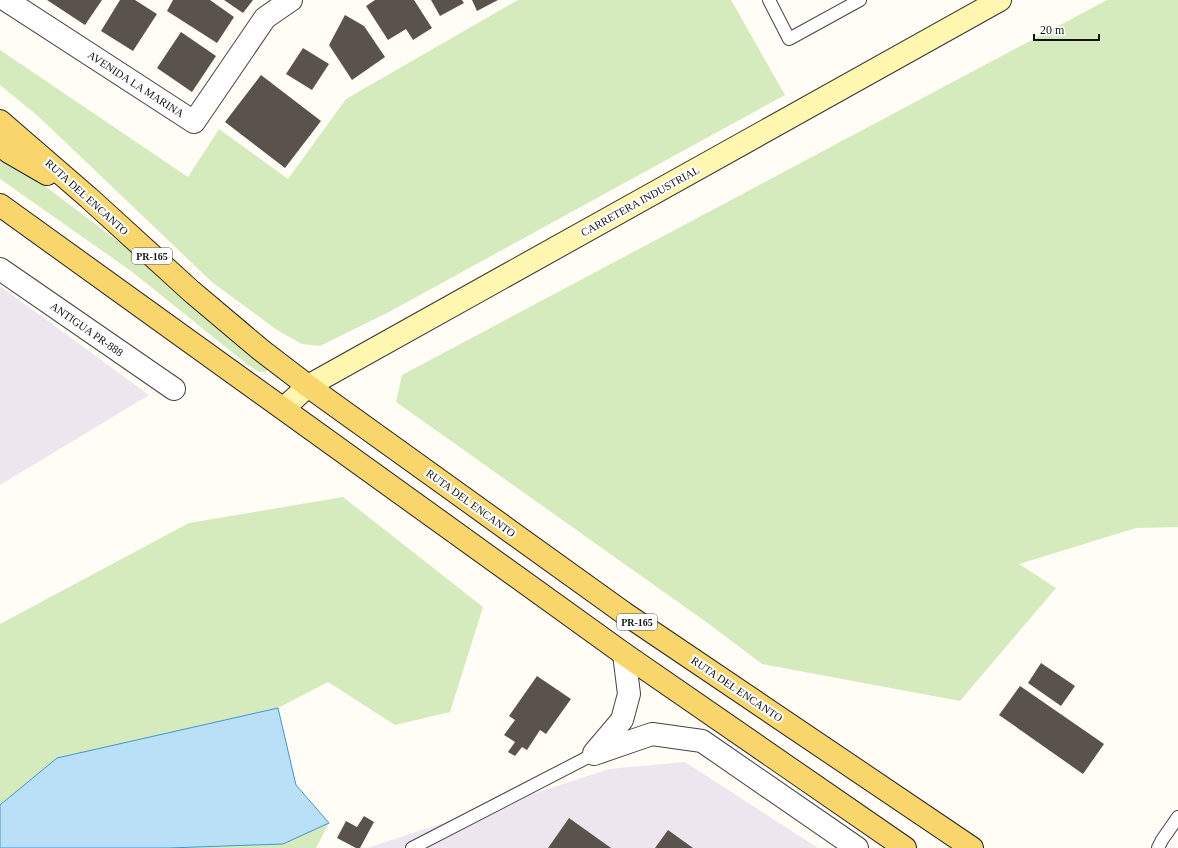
<svg xmlns="http://www.w3.org/2000/svg" width="1178" height="848" font-family="Georgia,serif">
  <rect width="100%" height="100%" fill="#fffdf5"/>
  <path fill="#eee6ef" d="M0,286L149,395L0,485Z
    M685,762L818,848H367L609,769Z"/>
  <path fill="#d5ebbd" d="M518,0H731L785,95L389,312L320,346L302,344L277,330L213,283L38,116L0,85V50L188,177L219,129L288,179L346,99Z
    M1107,0H1178V527L1136,528L1019,564L1056,588L960,701L762,664L709,624L396,402L402,375Z
    M0,152L148,264L269,368L266,372H259L248,365L131,271L0,179Z
    M343,497L483,607L450,712L395,725L328,682L278,708L57,758L0,805V624L189,523Z
    M329,823L316,848H168L283,844Z"/>
  <path fill="#b9e0f7" stroke="#3f96cf" d="M278,708L296,785L329,823L283,844L168,848H0V805L57,758Z"/>
  <path fill="#5a524d" d="M47,0H102L85,25Z
    M120,0H135L157,14L133,51L101,31Z
    M173,0H210L234,17L217,43L167,11Z
    M224,0H253L243,13Z
    M375,0H414L432,28L413,40L406,29L388,40L366,6Z
    M431,0H462L464,3L440,16Z
    M472,0H498L477,11Z
    M345,15L364,26L385,57L352,80L329,45Z
    M181,32L216,56L192,92L157,68Z
    M303,48L329,64L312,90L286,74Z
    M261,75L321,121L285,168L225,122Z
    M1041,663L1075,686L1061,706L1028,683Z
    M537,676L571,699L546,734L540,730L527,750L522,747L515,756L508,752L515,742L504,735L515,720L509,716Z
    M1020,686L1104,744L1083,774L999,715Z
    M364,816L374,822L360,848H356L337,838L346,821L357,827Z
    M569,818L611,848H548Z
    M668,830L693,848H655Z"/>
  <g fill="none" stroke-linecap="round" stroke-linejoin="round">
    <g stroke="#444" stroke-width="14">
      <path id="lane" d="M769,0L789,39L860,0
        M412,848L594,754
        M1158,848L1162,840L1178,817"/>
    </g>
    <g stroke="#444" stroke-width="24">
      <path id="street" d="M6,0L194,122L265,18L291,0
        M0,269L174,389
        M594,753L622,720L629,694L624,654
        M594,754L652,734L702,741L857,848"/>
    </g>
    <g stroke="#333" stroke-width="24">
      <path id="secondary" d="M284,408L308,386L1000,0"/>
    </g>
    <g stroke="#222" stroke-width="24">
      <path id="primary" d="M0,121L89,198L191,291L261,350L308,386L624,613L972,848
        M0,145L9,152L47,174
        M0,205L624,654L905,848"/>
    </g>
    <use href="#lane" stroke="#fff" stroke-width="12"/>
    <use href="#street" stroke="#fff" stroke-width="22"/>
    <use href="#secondary" stroke="#fff6b0" stroke-width="22"/>
    <use href="#primary" stroke="#f9d66b" stroke-width="22"/>
  </g>
  <g text-anchor="middle" dominant-baseline="central" stroke-width="4" stroke-linejoin="round" paint-order="stroke">
    <g fill="#fff" stroke="#585858" stroke-width="1">
      <rect x="132" y="248" width="40" height="16" rx="3"/>
      <rect x="617" y="614" width="40" height="16" rx="3"/>
    </g>
    <g font-size="10" font-weight="bold" fill="#111">
      <text x="152" y="256">PR-165</text>
      <text x="637" y="622">PR-165</text>
    </g>
    <g font-size="11" fill="#111" stroke="#fff">
      <text transform="translate(136 84) rotate(33)">AVENIDA LA MARINA</text>
      <text transform="translate(87 197) rotate(42)">RUTA DEL ENCANTO</text>
      <text transform="translate(640 201) rotate(-29)">CARRETERA INDUSTRIAL</text>
      <text transform="translate(87 329) rotate(35)">ANTIGUA PR-888</text>
      <text transform="translate(471 503) rotate(36)">RUTA DEL ENCANTO</text>
      <text transform="translate(737 689) rotate(34)">RUTA DEL ENCANTO</text>
    </g>
  </g>
  <path d="M1034 34v6h65v-6" fill="none" stroke="#111111" stroke-width="2"/>
  <text x="1040" y="34" font-size="12" fill="#111111" stroke="#ffffff" stroke-width="3" paint-order="stroke">20 m</text>
</svg>
